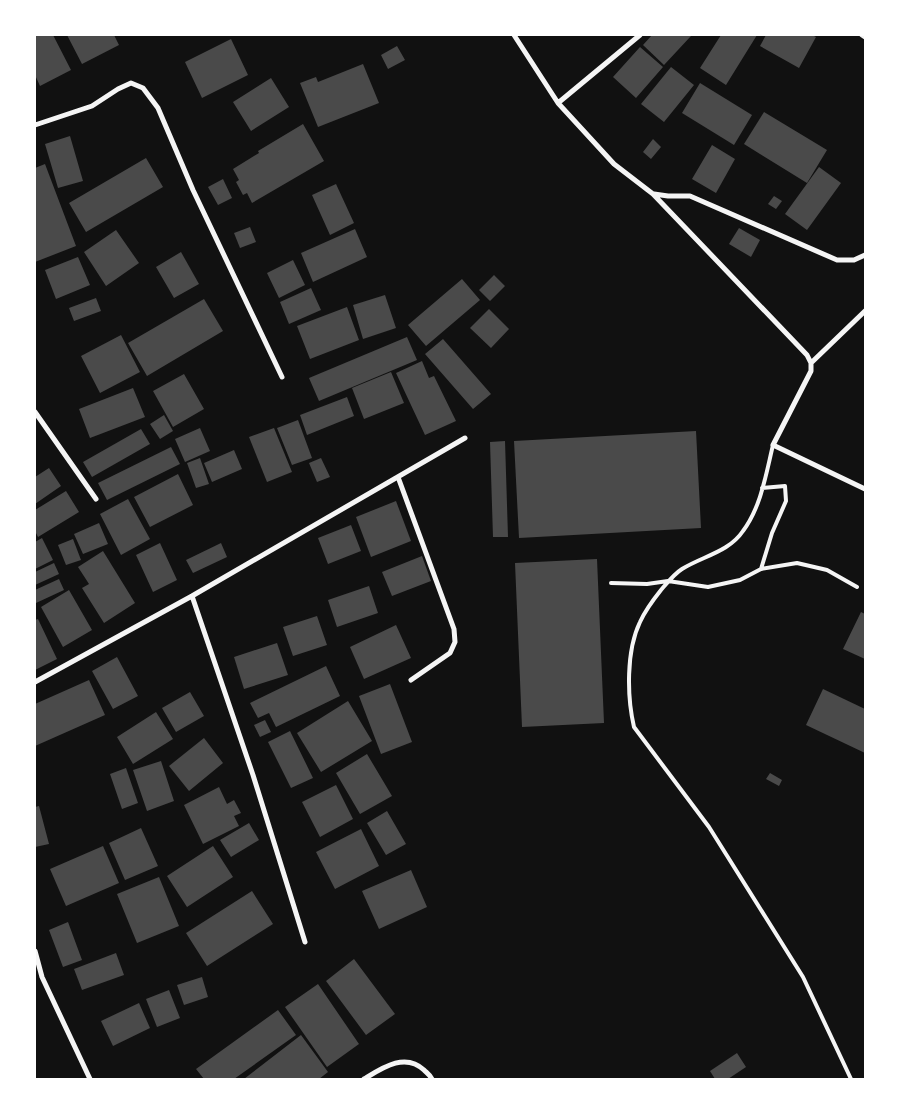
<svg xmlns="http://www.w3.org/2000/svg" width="900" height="1114" font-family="Commissioner,sans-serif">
  <rect width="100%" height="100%" fill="#111"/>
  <path fill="#4a4a4a" d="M35,35H53L71,70L40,86L35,75Z
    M67,35H114L119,45L82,64Z
    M652,35H690L691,36L664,65L643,45Z
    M721,35H757L726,85L700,68Z
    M766,35H812L816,37L799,68L760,46Z
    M231,39L248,75L202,98L185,62Z
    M397,46L405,60L388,69L381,55Z
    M640,47L663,67L636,98L613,77Z
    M363,64L379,103L318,127L300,83L316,77L318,82Z
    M671,67L694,85L664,122L641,104Z
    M271,78L289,107L251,131L233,102Z
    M700,83L752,115L734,145L682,113Z
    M764,112L827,150L807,183L744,144Z
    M303,124L324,161L252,203L247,193L243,195L236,182L239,180L233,169L259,153L258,151Z
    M70,136L83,181L58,188L45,144Z
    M653,139L661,147L651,159L643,152Z
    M712,145L735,159L716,193L692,179Z
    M146,158L163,187L86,232L69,203Z
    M45,164L76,246L35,262V168Z
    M819,167L841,183L807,230L785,214Z
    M223,179L232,198L218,205L208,187Z
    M336,184L354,223L330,235L312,195Z
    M774,196L782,201L776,209L768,204Z
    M250,227L256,242L240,248L234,233Z
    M739,228L760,240L751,257L729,244Z
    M355,229L367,257L313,282L301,253Z
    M116,230L139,263L106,286L84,252Z
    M181,252L199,284L174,298L156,267Z
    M78,257L90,285L56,299L45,270Z
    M293,260L305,285L279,298L267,273Z
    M494,275L505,286L490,301L479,290Z
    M462,279L480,300L426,346L408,325Z
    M311,288L321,310L289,324L280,302Z
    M385,295L396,328L363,339L353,305Z
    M96,298L101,311L74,321L69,308Z
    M204,299L223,331L147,376L128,343Z
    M347,307L359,340L310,359L297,326Z
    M489,309L509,329L491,348L470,328Z
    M121,335L140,372L100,393L81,356Z
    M407,337L417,360L319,401L309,378Z
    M443,339L491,394L473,409L425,354Z
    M422,361L429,378L434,376L456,421L425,435L396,373Z
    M391,372L404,403L364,419L352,388Z
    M184,374L204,409L173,427L153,391Z
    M133,388L145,417L90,438L79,409Z
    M347,397L354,416L307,435L300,415Z
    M164,415L173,431L160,439L150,424Z
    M298,420L312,458L292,465L277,428Z
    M200,428L210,451L185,462L175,439Z
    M274,428L292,472L267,482L249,437Z
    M141,429L150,444L92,477L83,462Z
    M696,431L701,528L519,538L514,441Z
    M505,441L508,537H493L490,442Z
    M171,447L180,464L107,500L98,483Z
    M234,450L242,469L212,482L204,463Z
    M200,458L209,484L196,488L187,463Z
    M321,458L330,477L317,482L309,463Z
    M49,468L61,486L35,504V477Z
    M178,474L193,505L150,527L134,497Z
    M66,491L79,512L38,537L35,531V510Z
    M128,499L150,539L121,555L100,514Z
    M396,501L411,541L371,557L356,517Z
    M99,523L108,544L83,554L74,534Z
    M351,525L361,551L328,564L318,538Z
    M42,538L53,560L35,569V542Z
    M73,539L81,560L66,565L58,545Z
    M160,543L177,580L153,592L136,555Z
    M221,543L227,557L193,573L186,560Z
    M103,551L135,603L104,623L82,588L89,584L78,567Z
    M422,556L431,581L392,596L382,572Z
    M597,559L604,723L522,727L515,563Z
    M54,563L59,574L35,585V572Z
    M59,579L64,590L36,603L35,590Z
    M369,586L378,613L337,627L328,600Z
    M69,590L92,630L63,647L41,607Z
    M861,612L865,614V659L843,649Z
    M317,616L327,645L293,656L283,627Z
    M38,619L57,659L35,670V620Z
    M396,625L411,658L364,679L350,647Z
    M277,643L288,675L244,689L234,657Z
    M117,657L138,696L113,709L92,671Z
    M326,666L340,696L276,727L269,713L258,718L250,703Z
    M89,680L105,715L35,746V704Z
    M390,684L412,742L381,754L359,696Z
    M823,689L865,709V753L806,725Z
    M190,692L204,716L176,732L162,708Z
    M348,701L372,741L321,772L297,733Z
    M156,712L173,739L133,764L117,737Z
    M265,720L271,732L260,737L254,725Z
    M290,731L313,778L291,788L268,742Z
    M204,738L223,763L189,791L169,766Z
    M367,754L392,796L360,814L336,773Z
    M161,761L174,801L147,811L133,770Z
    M126,768L138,803L122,809L110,774Z
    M770,773L782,780L779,786L766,779Z
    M336,785L353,819L320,837L302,802Z
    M219,787L227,804L234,800L241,813L234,816L239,826L203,844L184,805Z
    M39,806L49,844L35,847V807Z
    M387,811L406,844L386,855L367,823Z
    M249,823L259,840L231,857L220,840Z
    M141,828L158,866L125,880L109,843Z
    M361,829L379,866L335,889L316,852Z
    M103,846L119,883L66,906L50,869Z
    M213,846L233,877L187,907L167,876Z
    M411,870L427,907L379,929L362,891Z
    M159,877L179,926L137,943L117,894Z
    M252,891L273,924L207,966L186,933Z
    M68,922L82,960L63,967L49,930Z
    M116,953L124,975L82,990L74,969Z
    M354,959L395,1014L366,1035L326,981Z
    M202,977L208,997L184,1005L177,985Z
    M318,984L359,1044L327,1067L285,1007Z
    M169,990L180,1018L157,1027L146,999Z
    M139,1003L150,1028L113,1046L101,1021Z
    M278,1010L296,1035L234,1079H204L196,1069Z
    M301,1035L328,1072L319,1079H244Z
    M737,1053L746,1067L728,1079H715L710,1071Z"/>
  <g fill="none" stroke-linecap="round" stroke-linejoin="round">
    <path stroke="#f5f5f5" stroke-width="4" d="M773,445C766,474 761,507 743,531C729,552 703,556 682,569C674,574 667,583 661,590C653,600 645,611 640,622C626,651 627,697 634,727L709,827L803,977L851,1079
      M761,569L797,563L827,570L857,587
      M611,583L647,584L668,581L708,587L740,580L761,569L772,533L786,501L785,486L762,488"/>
    <path stroke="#f5f5f5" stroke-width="5" d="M514,35L558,103L614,164L653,194L807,355L811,363V371L773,445L865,489
      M862,35L865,37
      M558,103L640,35
      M35,125L92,106L118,89L131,83L143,88L158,108L193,190L282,377
      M654,194L668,196H690L837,260H854L865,255
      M811,363L865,311
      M35,412L96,499
      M398,477L454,629L455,642L450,653L411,680
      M192,596L253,775L305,942
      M35,682L192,596L465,438
      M35,951L42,977L90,1079
      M364,1079C382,1068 405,1052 424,1070C427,1073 430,1075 432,1079"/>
  </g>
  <rect width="900" height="1114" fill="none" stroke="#ffffff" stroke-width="72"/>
</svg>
